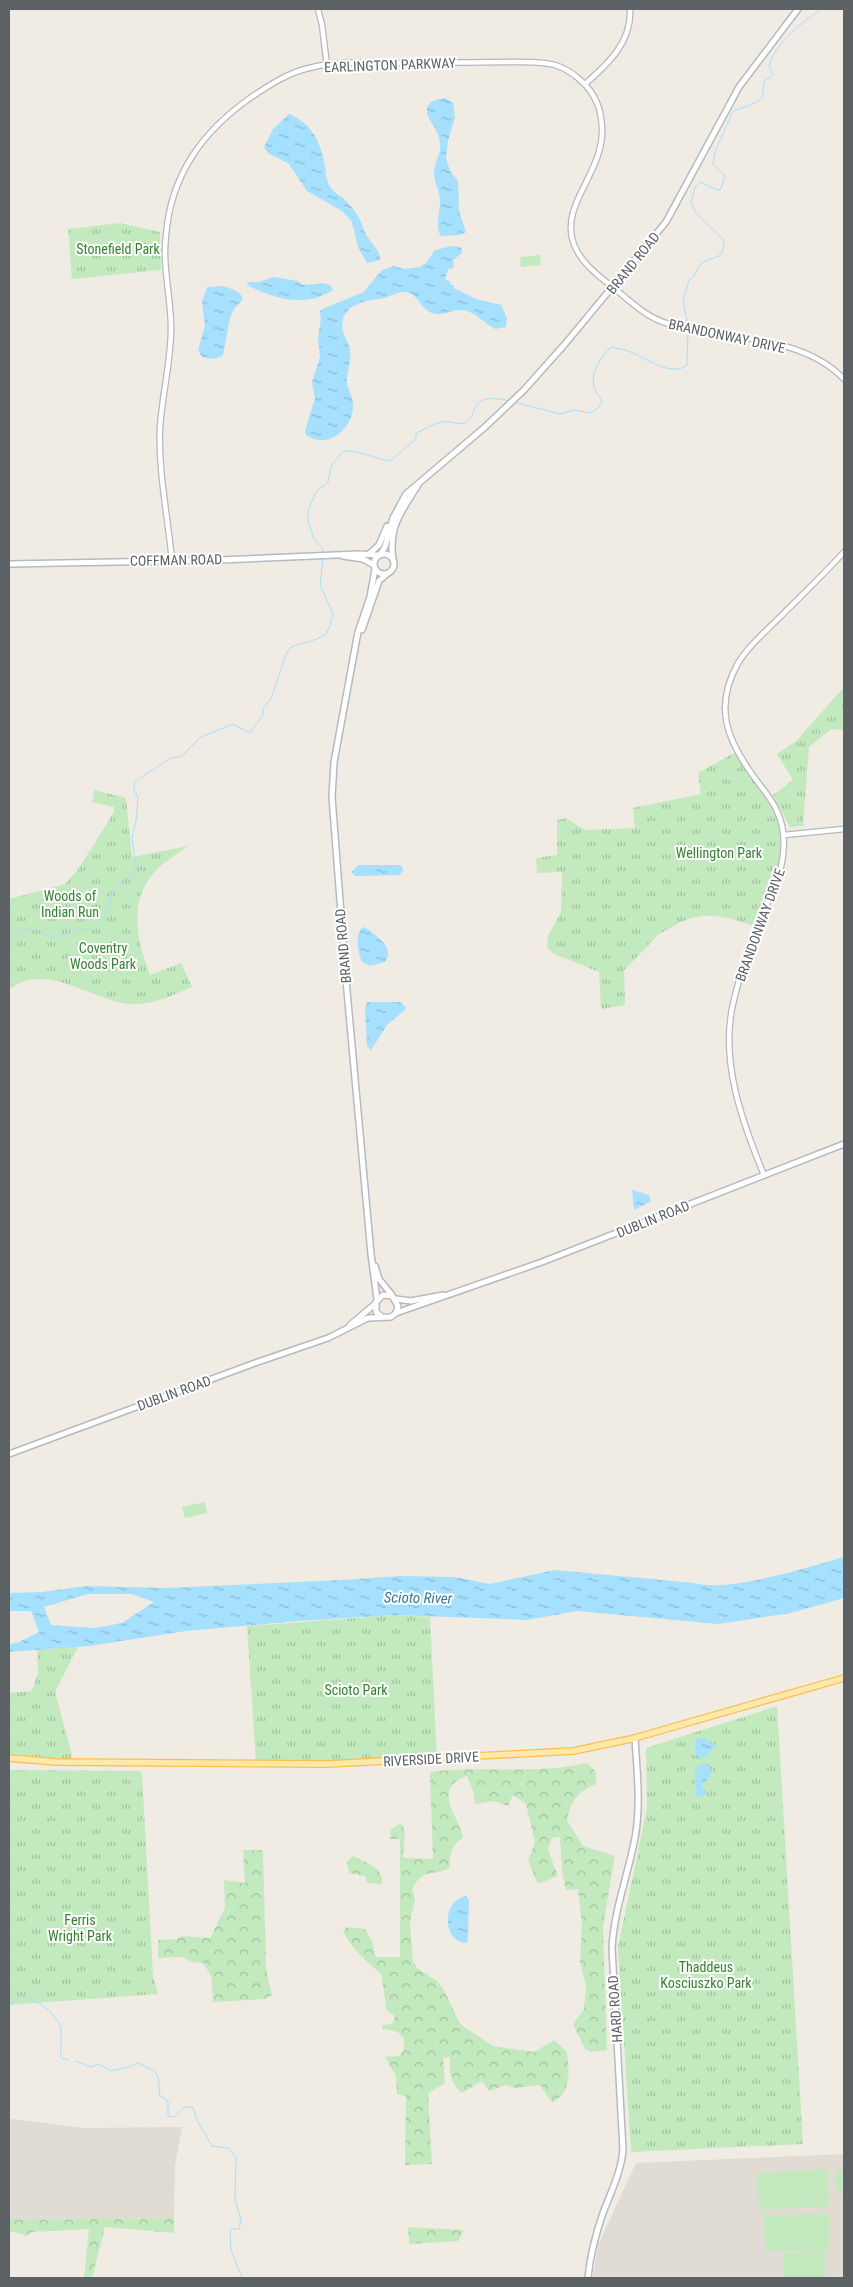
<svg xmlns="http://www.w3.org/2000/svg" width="853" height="2287" font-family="'Roboto Condensed',sans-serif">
  <defs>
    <pattern id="forest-crowns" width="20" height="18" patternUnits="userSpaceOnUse" patternTransform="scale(1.25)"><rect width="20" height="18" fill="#c2eabe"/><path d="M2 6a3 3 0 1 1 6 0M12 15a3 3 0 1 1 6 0" fill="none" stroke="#a1c19e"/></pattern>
    <pattern id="park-tufts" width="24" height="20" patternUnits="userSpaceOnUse" patternTransform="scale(1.25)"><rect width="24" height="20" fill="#c2eabe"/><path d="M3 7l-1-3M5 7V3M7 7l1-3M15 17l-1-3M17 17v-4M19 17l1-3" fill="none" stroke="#a1c19e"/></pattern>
    <pattern id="water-ripples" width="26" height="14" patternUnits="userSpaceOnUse" patternTransform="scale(1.25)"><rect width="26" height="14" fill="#a5e0ff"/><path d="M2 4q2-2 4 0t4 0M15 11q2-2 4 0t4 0" fill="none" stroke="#8ab9d2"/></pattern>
  </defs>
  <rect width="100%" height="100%" fill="#f0ece4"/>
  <path fill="#e0dbd3" d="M14,2119L84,2128L182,2127L175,2166L174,2218L9,2220V2120Z
    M844,2154V2278H593L598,2245L636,2163Z"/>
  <path fill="#c2eabe" d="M540,255L541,265L521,267L520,257Z
    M205,1502L207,1513L185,1518L182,1507Z
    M844,2168V2199L835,2182L837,2172Z
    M827,2169L829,2206L759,2210L757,2173Z
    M830,2214V2249L765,2251L764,2215Z
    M825,2251V2278H784L783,2252Z"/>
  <path fill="url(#forest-crowns)" d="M587,1763L596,1772V1784C577,1793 572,1799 567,1820L583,1846L615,1856L603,1926L607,2050L591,2052L585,2049L573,2024L584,2009L586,1986L580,1961L582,1925L578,1889L566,1890L562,1872L560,1837L552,1838L548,1850L558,1876L538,1884L528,1861L535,1842L526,1804L513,1795L508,1806L494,1801L475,1804L474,1793L467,1776C431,1788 458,1815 463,1837C453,1844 448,1856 450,1867C435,1878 425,1865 412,1889L415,1899L410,1922L413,1960L417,1968L437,1981L444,1990L460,2024L493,2046L534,2052L554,2040L567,2052C569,2073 572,2091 552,2103L540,2085L515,2088L506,2085L489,2091L482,2081L462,2093C451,2085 449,2071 450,2057L443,2058L445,2083L428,2093L432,2164L405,2165L406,2096L397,2094L396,2076L385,2057L399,2056L404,2049V2039L398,2032L383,2029L382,2025L392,2024L395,2016L386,2010C386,1998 382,1987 382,1975C367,1962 352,1949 343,1931L347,1927L365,1929L372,1941L376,1957H400V1839H390L391,1829L402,1823L405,1833L403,1858L433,1859L430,1772C482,1765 535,1775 587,1763Z
    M243,1850H263L266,1968L272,1995L265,1999L213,2002L211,1975L203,1963L192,1962L182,1957L158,1958V1940L176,1939L182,1936L210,1938L225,1908L224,1880L245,1883Z
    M353,1856C365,1862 387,1869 381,1885L367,1882L365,1876L349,1873L347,1862Z
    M174,2218V2233L105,2227L92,2278H84L89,2229L32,2232L25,2236L20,2233L9,2232V2220Z
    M408,2227L464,2230L458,2241L409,2244Z"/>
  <path fill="url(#park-tufts)" d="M120,223L160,232L161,270L72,279L68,229Z
    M844,687V730L831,729L809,747L803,826L790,827L773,795L793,780L777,754L796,741Z
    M736,752C748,770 770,794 778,812C795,850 772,891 759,927C725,917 702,907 670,928C665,931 658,934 654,939C644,949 635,960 624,970L625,1005L601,1009L599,972L554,954L547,948L548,936L561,912L562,872L537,873L536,858L557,855V820L566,818L585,830L635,828L633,808L701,794L698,773Z
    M94,790L126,798L132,857L188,846C176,855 160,864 151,876C128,908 138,940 150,975L181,963L192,987C172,995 152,1006 130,1004C91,1001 46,960 9,990V899L65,884L79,868L114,812V807L92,802Z
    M397,1615L430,1617L437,1759L256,1764L247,1626Z
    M78,1647L55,1692L74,1762L9,1758V1693L32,1691L38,1672L37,1649Z
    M777,1706L803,2144L631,2152L618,1947L647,1808L646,1748Z
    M9,1770L139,1771L142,1773L153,1975L158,1994L9,2005Z"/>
  <path fill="url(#water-ripples)" fill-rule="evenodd" d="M445,98L453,103L455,117L448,141L446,158L450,171L458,181L459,211L466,232L460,235L441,236C435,229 440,212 440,202C440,191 434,182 434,172C435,157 443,155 439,138C437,128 423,116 428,106C431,100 439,99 445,98Z
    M289,114C312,123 321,143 325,166C326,173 326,182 331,188C334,192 339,195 343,198C353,207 360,217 364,230C367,240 381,250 380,260L367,263L358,247L352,222L342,211L307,191L289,164L268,153L264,147L273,129Z
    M452,246L461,247L462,253L453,260L454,268L448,269L445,280L450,281L451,285H454V288L476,299L501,305L507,318L506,327L495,329C484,323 474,311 462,310C451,309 442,317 432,313C420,309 419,294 406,292C397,291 388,298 380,299C362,301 338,306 343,332C345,338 349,343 350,350C352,362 346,372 347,384C348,389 351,393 352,398C356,414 348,429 334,437C324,442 315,441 306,435L305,431L315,398L312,382L320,357L318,337L321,319L320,310L364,292L381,271L393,266L405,269L420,267L426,263L435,250Z
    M274,277L298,281L303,285L324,283L331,286L333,290C306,308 274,299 247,285L248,282H258Z
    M222,286C230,288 241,291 243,299L234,309L230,318L223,355C215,360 211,359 202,357L198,350L205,326L202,301L207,287Z
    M358,865H399L402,866L403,871L399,875L355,876L352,872Z
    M363,927C367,927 386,943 387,948C388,951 388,954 388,956L385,962L370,966L362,962C358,953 354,934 363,927Z
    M367,1002H400L406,1007L405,1010L387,1025L371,1050L367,1046L365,1009Z
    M632,1190L649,1195L651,1201L634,1210Z
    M844,1557V1598L791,1613L718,1624L577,1611L527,1620L397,1615L298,1621L186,1631L89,1646L9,1652V1644L17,1643L39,1632L31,1611H9V1593L42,1592L86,1586L165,1588L342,1580L399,1576L455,1577L490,1584L555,1570L694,1583C727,1593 809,1567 844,1557ZM88,1594H132L154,1602L122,1623L95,1628L51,1625L44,1607Z
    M700,1738L707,1739L715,1746L705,1757L699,1758L695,1754L696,1739Z
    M703,1764L709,1765L712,1771L708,1780L702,1784L701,1787L708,1792L707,1794L699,1797L696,1794L695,1768Z
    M466,1896L469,1899L468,1939L467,1943H464C441,1938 443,1900 466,1896Z"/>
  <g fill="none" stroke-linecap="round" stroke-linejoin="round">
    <path stroke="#a5e0ff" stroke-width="1" d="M841,9L844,10
      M688,326L683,301L689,280C696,277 696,269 701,264C714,254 723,263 724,240L696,213L691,203L695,187L700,182L717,190L721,189L725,175L713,164L715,152L733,111L750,105L762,99L764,81L772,76L773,73L769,67C775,42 802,23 821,9
      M514,402L560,414L574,410L591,413L598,408L602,401C600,396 595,392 594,387C590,373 601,355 612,347C619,349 628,350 635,354C649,360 672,377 687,365L688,330
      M323,554L322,548L314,539L308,521V511L316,492L328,482L331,466L343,451C354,449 376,459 390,461L416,439V433C424,430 433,424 441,422C448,420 458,425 464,423C481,418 464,390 510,401
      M9,935L25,930H39L51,938L57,937L75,931L91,929L103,920L113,890L118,883L132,876L136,867L132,837L136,821L138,798L134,789V782L169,759L182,756L201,737L233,724L248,732H251L263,715V708L271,699L287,652L291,647L317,639L326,634L330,626L333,614L320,585L323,558
      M9,2006L22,1996C36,1999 58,2014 61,2029C62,2039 60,2049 61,2058L69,2060
      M75,2061L91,2067L99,2064L111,2071L129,2067L138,2063C163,2074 157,2073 160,2096L168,2101V2116L174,2117L185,2107H193C197,2125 204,2131 212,2146L228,2148L236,2157L235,2199L241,2221L239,2229H231L230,2232L231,2250L242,2278"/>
    <g stroke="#b5b8bc" stroke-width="7">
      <path id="tertiary" d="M318,9L322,25L327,66
        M585,84C608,64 632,42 630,9
        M172,561C168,517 158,471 160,428C162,394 171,363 171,328C171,297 162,266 166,235C171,175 202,132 250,98C268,86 287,73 309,68C341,60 376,63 409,63C442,63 476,62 509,62C524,62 541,61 555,65C564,68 571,72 578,78C590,88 599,102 601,118C610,167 563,198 572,238C577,260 597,275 614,288C631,302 647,318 669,324C726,340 801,334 844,379
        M784,835L844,829
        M764,1175C742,1122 720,1061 733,1004C743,958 764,914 780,871C785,851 786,830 777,811C772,799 762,788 754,777C727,740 714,708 737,665C748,646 765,632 780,617C802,595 824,574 844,552"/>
    </g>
    <g stroke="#b6babf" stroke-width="8">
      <path id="secondary" d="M369,554L379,545L387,526
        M374 564a10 10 0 1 1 20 0a10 10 0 1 1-20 0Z
        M380,555L385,547L393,518L406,494L485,427L524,390L565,344L666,222L739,87L798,9
        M343,556L363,559L374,565
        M393,560C388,526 402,511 418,485
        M9,564L220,560L359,554L379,555
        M375,569L370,597L358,632L334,762L332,797L347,991L371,1254L377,1299
        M362,630L379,581L388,573
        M375,1266L379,1279L392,1295
        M396,1299L411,1301L443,1295
        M396,1313L542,1262L844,1144
        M350,1325L375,1304
        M9,1454L255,1363L328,1338L368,1318L391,1317L396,1313L398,1306L392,1296L383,1295L376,1302V1312L382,1317
        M588,2278C590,2257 596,2233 603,2213C611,2192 621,2172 623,2150L612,1948C614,1910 628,1875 635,1838C641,1805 637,1772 635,1738"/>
    </g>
    <g stroke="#febd4f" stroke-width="8">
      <path id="primary" d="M9,1758L56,1762L328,1764L573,1751L631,1739L844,1678"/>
    </g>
    <use href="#tertiary" stroke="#fff" stroke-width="4.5"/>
    <use href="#secondary" stroke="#fff" stroke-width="5"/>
    <use href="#primary" stroke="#ffe9aa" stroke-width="5.5"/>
  </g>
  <g text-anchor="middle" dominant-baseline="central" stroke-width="4" stroke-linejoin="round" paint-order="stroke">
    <g font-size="14" fill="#5c6166" stroke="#fff">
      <text transform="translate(390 65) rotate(-2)">EARLINGTON PARKWAY</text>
      <text transform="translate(633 263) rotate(-51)">BRAND ROAD</text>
      <text transform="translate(727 336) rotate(12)">BRANDONWAY DRIVE</text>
      <text transform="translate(176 560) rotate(-1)">COFFMAN ROAD</text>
      <text transform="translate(760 925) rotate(-70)">BRANDONWAY DRIVE</text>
      <text transform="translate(343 946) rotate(-95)">BRAND ROAD</text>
      <text transform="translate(653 1219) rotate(-22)">DUBLIN ROAD</text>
      <text transform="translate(174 1393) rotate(-20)">DUBLIN ROAD</text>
      <text transform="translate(431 1759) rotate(-3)">RIVERSIDE DRIVE</text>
      <text transform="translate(615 2009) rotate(-94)">HARD ROAD</text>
    </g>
    <g font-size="14" fill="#30842d" stroke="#fff">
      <text x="118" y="249">Stonefield Park</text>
      <text x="719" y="853">Wellington Park</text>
      <text x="70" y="896">Woods of<tspan x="70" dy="16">Indian Run</tspan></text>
      <text x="103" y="948">Coventry<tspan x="103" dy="16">Woods Park</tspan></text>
      <text x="356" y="1690">Scioto Park</text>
      <text x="80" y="1920">Ferris<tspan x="80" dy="16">Wright Park</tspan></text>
      <text x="706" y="1967">Thaddeus<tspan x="706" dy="16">Kosciuszko Park</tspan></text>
    </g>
    <g font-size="15" font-style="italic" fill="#3377a8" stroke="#fff">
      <text transform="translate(418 1598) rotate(1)">Scioto River</text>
    </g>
  </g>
  <rect width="853" height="2287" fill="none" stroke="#5c6166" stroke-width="20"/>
</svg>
